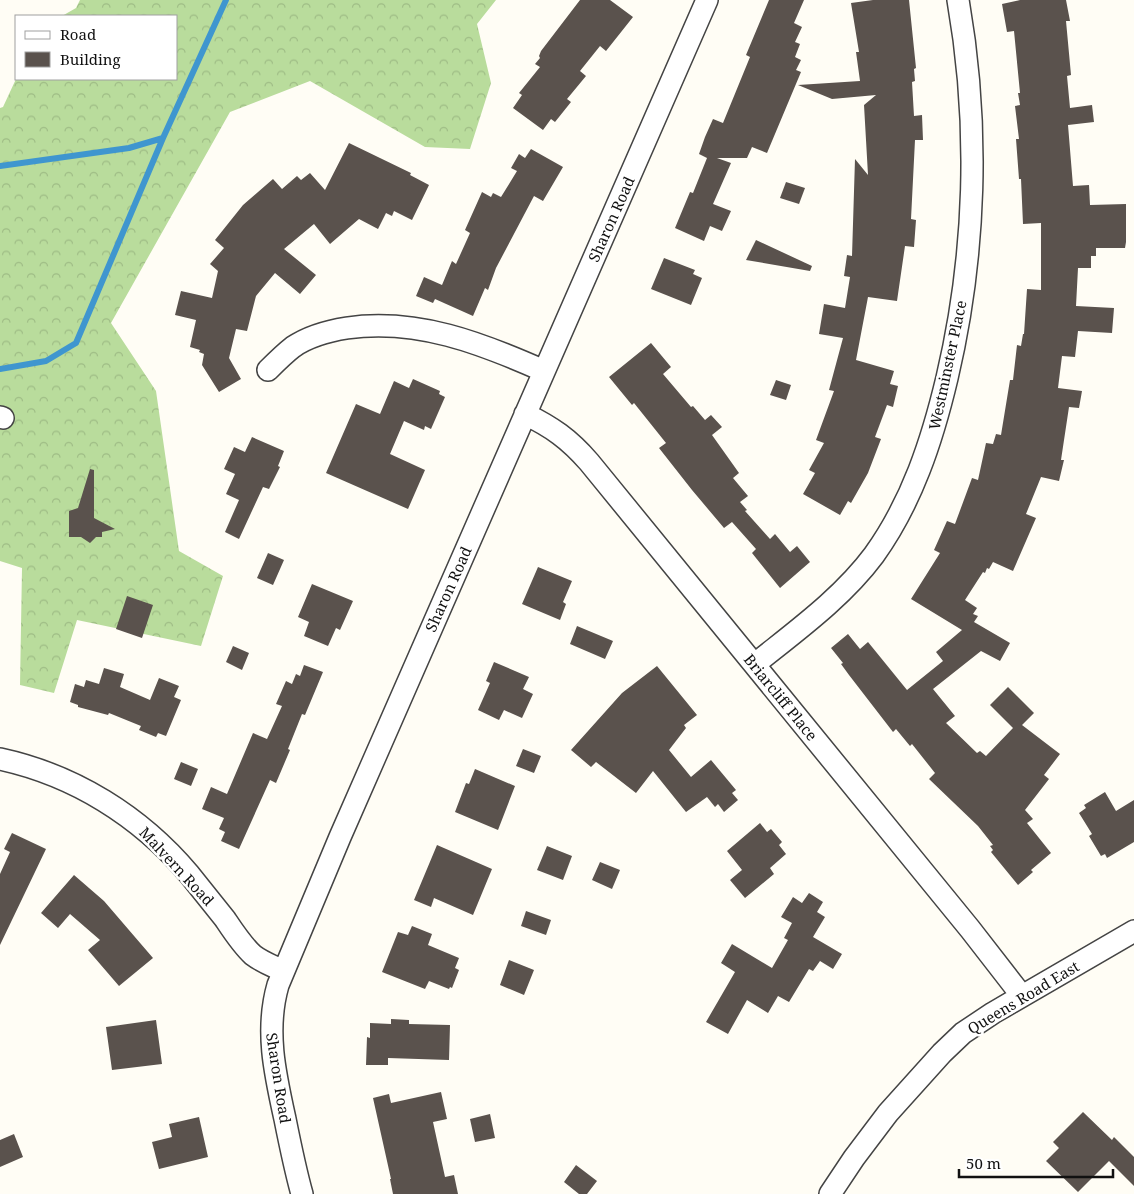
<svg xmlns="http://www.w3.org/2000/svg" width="1134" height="1194" font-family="'Noto Serif',serif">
  <defs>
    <pattern id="forest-crowns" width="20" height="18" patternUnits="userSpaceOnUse" patternTransform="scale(1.25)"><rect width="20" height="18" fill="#b9dc9c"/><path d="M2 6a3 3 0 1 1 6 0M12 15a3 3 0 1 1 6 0" fill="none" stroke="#9ebc85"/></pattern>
  </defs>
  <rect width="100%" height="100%" fill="#fffdf5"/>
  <path fill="url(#forest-crowns)" d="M80,0H496L477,24L491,83L470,149L425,147L310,81L230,112L111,323L156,391L179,551L223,576L201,646L77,620L54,693L20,685L22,568L0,561V108L3,107L16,79H176V16H62L76,8Z"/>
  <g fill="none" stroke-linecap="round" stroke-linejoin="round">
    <path stroke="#3f96cf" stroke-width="6" d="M0,166L129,148L163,138
      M0,369L46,361L76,343L163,138L226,0"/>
  </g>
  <path fill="#5a524d" d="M580,0H610L633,17L606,51L600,46L580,71L586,76L567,99L571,102L555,122L551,119L543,130L513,108L522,95L519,93L540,67L535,64L540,58L539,56L541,51Z
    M769,0H804L794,23L802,27L795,42L800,44L795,57L801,60L796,70L801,72L767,153L752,147L747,158H717L731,163L713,204L731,211L722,231L710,226L704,241L675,228L690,192L693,193L707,158L699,154L705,137L713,119L723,123L750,57L746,55Z
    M873,0H909L916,68L914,69L915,81L912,82L914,116L922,115L923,140H915L911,219L916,220L914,247L905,246L897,301L868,297L856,360L894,371L890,384L898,386L893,407L887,405L875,437L881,439L868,473L851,503L848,501L840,515L803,494L815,473L809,470L824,443L816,440L834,391L829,390L843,338L819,334L824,304L845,308L850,277L844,276L847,255L852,256L855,159L868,175L864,105L876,95L832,99L798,85L860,81L856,52H859L851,3Z
    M1020,0H1066L1070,21H1066L1071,75L1067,76L1070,108L1092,105L1094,122L1068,125L1073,186L1089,185L1090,205L1126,204V242L1125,248H1096V256H1091V268H1078L1076,306L1114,308L1112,333L1078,331L1075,357L1062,356L1058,388L1082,391L1079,408L1069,407L1061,460H1064L1059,481L1041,477L1026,514L1036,518L1013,571L993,562L989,569L987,568L985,573L983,572L965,600L977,608L973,614L978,616L974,622L1010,643L1000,661L981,651L933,689L955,716L946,723L977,753L980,751L986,756L1013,728L990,705L1008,687L1034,713L1022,725L1060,754L1044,775L1049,779L1025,810L1033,819L1027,823L1051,853L1031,870L1033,872L1018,885L991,852L993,850L990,846L993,845L978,826L929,779L935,773L912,744L910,746L896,729L893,732L849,675L841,664L843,663L831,648L848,634L860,649L868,642L907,690L943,661L936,652L962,630L911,599L940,553L934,550L947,521L955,524L972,478L978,480L986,443L993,444L996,434L1001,435L1010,380H1013L1017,345L1021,346L1023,334H1024L1027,289L1041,290V223L1023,224L1021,179H1019L1016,139H1019L1015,106L1020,105L1018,93H1020L1014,31L1007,32L1002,4Z
    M349,143L411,173L410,175L429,185L412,220L394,211L392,216L386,213L378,229L359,219L330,244L314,224L284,249L316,275L300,294L275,273L256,296L247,331L236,329L229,358L241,379L219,392L202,365L204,354L199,352L200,350L190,347L196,320L175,315L181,291L212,298L218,271L210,264L224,248L215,240L243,205L273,179L282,189L297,176L301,180L310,173L325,190Z
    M531,149L563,167L543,201L534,196L496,268L488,290L485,288L473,316L435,299L433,303L416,296L424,277L442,285L452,261L456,264L470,233L465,230L482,192L491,197L493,193L501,197L517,171L511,168L519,154L525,158Z
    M786,182L805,188L799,204L780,198Z
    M756,240L812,266L810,271L746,260Z
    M664,258L695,270L693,274L702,278L691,305L651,289Z
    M651,343L671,367L663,374L691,407L693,406L705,420L711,415L722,427L712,435L739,473L733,478L748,496L740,502L747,510L745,511L770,539L775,534L790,552L797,546L810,562L780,588L752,553L756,549L732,522L724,528L692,490L659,448L666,443L634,403L632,405L609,377Z
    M413,379L440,391L439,394L445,397L431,429L425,426L424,430L404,421L390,454L425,470L408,509L326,473L356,404L380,414L394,381L409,388Z
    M776,380L791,385L786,400L770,395Z
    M252,437L284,451L278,466L280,467L269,489L263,487L239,539L225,532L239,500L226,494L235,474L224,469L234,447L245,452Z
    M90,469L94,470V518L115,529L102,532V537H96L90,543L81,537H69V511L78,508Z
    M268,553L284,560L273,585L257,578Z
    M538,567L572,581L563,602L566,604L560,620L522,604Z
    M312,584L353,601L340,630L336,628L328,646L304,636L309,622L298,617Z
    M127,596L153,605L142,638L116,629Z
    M577,626L613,641L605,659L570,644Z
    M233,646L249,653L242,670L226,662Z
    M494,662L529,677L523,689L533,694L522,718L504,710L499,720L478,710L490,683L486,681Z
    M304,665L323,672L305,715L302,714L288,749L290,750L276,783L270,780L239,849L221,841L225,832L219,829L224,818L202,809L211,787L227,794L253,733L267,739L282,706L276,704L286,681L292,684L296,674L300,676Z
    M657,666L697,715L684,725L686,728L669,750L691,777L711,760L736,790L732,793L738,800L724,812L718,804L715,807L707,797L686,812L653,771L636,793L596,762L591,767L571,750L622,693Z
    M104,668L124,674L120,687L150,700L159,678L179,686L174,697L181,700L166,736L158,733L156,737L139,730L141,726L109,713L108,715L78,707V705L70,702L75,684L84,687L86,680L99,684Z
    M523,749L541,756L534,773L516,766Z
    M181,762L198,769L191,786L174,779Z
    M475,769L515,786L498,830L455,812L466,783L469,784Z
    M1105,792L1116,811L1134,800V842L1107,858L1105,854L1101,856L1089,836L1092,834L1079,813L1086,808L1084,805Z
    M760,823L767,832L771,829L782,842L779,845L786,854L770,868L774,874L745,898L730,880L742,870L727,851Z
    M12,833L46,849L0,945V874L10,852L4,849Z
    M437,845L492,869L473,915L434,898L431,907L414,900Z
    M547,846L572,856L563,880L537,870Z
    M600,862L620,870L612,889L592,880Z
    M74,875L104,901L153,958L119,986L88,950L100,940L70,914L58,928L41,913Z
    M809,893L823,902L817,912L825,917L813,937L842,954L833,969L820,961L813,971L809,969L789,1002L778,996L768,1013L747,1000L728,1034L706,1022L735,972L721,963L732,944L772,968L788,940L784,938L792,923L781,917L793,897L802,903Z
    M526,911L551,920L546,935L521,926Z
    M412,926L432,934L428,945L459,958L455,968L459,970L452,988L450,987L449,989L429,981L425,989L382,972L398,932L408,935Z
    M509,960L534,970L524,995L500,985Z
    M391,1019L409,1020V1024L450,1025L449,1060L388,1058V1065H366L367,1037L370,1038V1023L391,1024Z
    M156,1020L162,1064L112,1070L106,1027Z
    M441,1092L447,1119L433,1122L445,1177L454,1175L458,1194H393L390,1179H391L373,1098L389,1094L391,1103Z
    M1083,1112L1112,1140L1114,1137L1134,1157V1186L1109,1161L1078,1192L1046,1161L1059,1148L1053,1142Z
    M490,1114L495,1138L475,1142L470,1119Z
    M199,1117L208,1157L159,1169L152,1142L172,1137L169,1124Z
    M14,1134L23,1157L0,1167V1140Z
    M576,1165L597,1181L587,1194H579L564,1182Z"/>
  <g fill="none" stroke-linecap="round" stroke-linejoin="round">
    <g stroke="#444" stroke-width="24">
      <path id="minor" d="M268,370C276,362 284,354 293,347C309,336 328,331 347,328C417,318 481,343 544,371
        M525,414C552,427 569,439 589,462L970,929L1022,996
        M0,417L3,418
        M755,664C796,631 842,598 874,555C912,502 932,441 947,378C976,255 980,125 958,0
        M0,759C74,775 140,816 189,874C201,889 213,904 225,919C233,931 242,945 253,955C262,962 273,966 283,971
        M302,1194C295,1169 290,1144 285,1119C275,1074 265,1030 278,985L340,837L707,0
        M830,1194L854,1158L888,1113L942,1053L963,1033L993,1013L1134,931"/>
    </g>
    <use href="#minor" stroke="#fff" stroke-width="21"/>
  </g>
  <g text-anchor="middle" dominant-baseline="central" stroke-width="5" stroke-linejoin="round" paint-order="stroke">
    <g font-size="15" fill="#111" stroke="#fff">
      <text transform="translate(611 219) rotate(-66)">Sharon Road</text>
      <text transform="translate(947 365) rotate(-78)">Westminster Place</text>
      <text transform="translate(448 589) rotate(-66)">Sharon Road</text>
      <text transform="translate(781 697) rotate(51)">Briarcliff Place</text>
      <text transform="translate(177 866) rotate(47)">Malvern Road</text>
      <text transform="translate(1023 997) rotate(-31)">Queens Road East</text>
      <text transform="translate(279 1078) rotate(81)">Sharon Road</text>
    </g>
  </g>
  <rect x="15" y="15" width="162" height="65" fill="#ffffff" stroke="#a0a0a0"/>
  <rect x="25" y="31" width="25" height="8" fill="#ffffff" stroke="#a0a0a0"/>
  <text x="60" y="40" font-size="15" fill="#111111">Road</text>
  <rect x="25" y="52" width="25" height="15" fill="#5a524d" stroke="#a0a0a0"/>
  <text x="60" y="65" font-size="15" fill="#111111">Building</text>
  <path d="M959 1169v8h154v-8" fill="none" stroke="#111111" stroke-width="2.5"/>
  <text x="966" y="1169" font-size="15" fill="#111111" stroke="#ffffff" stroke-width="4" paint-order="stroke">50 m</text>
</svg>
